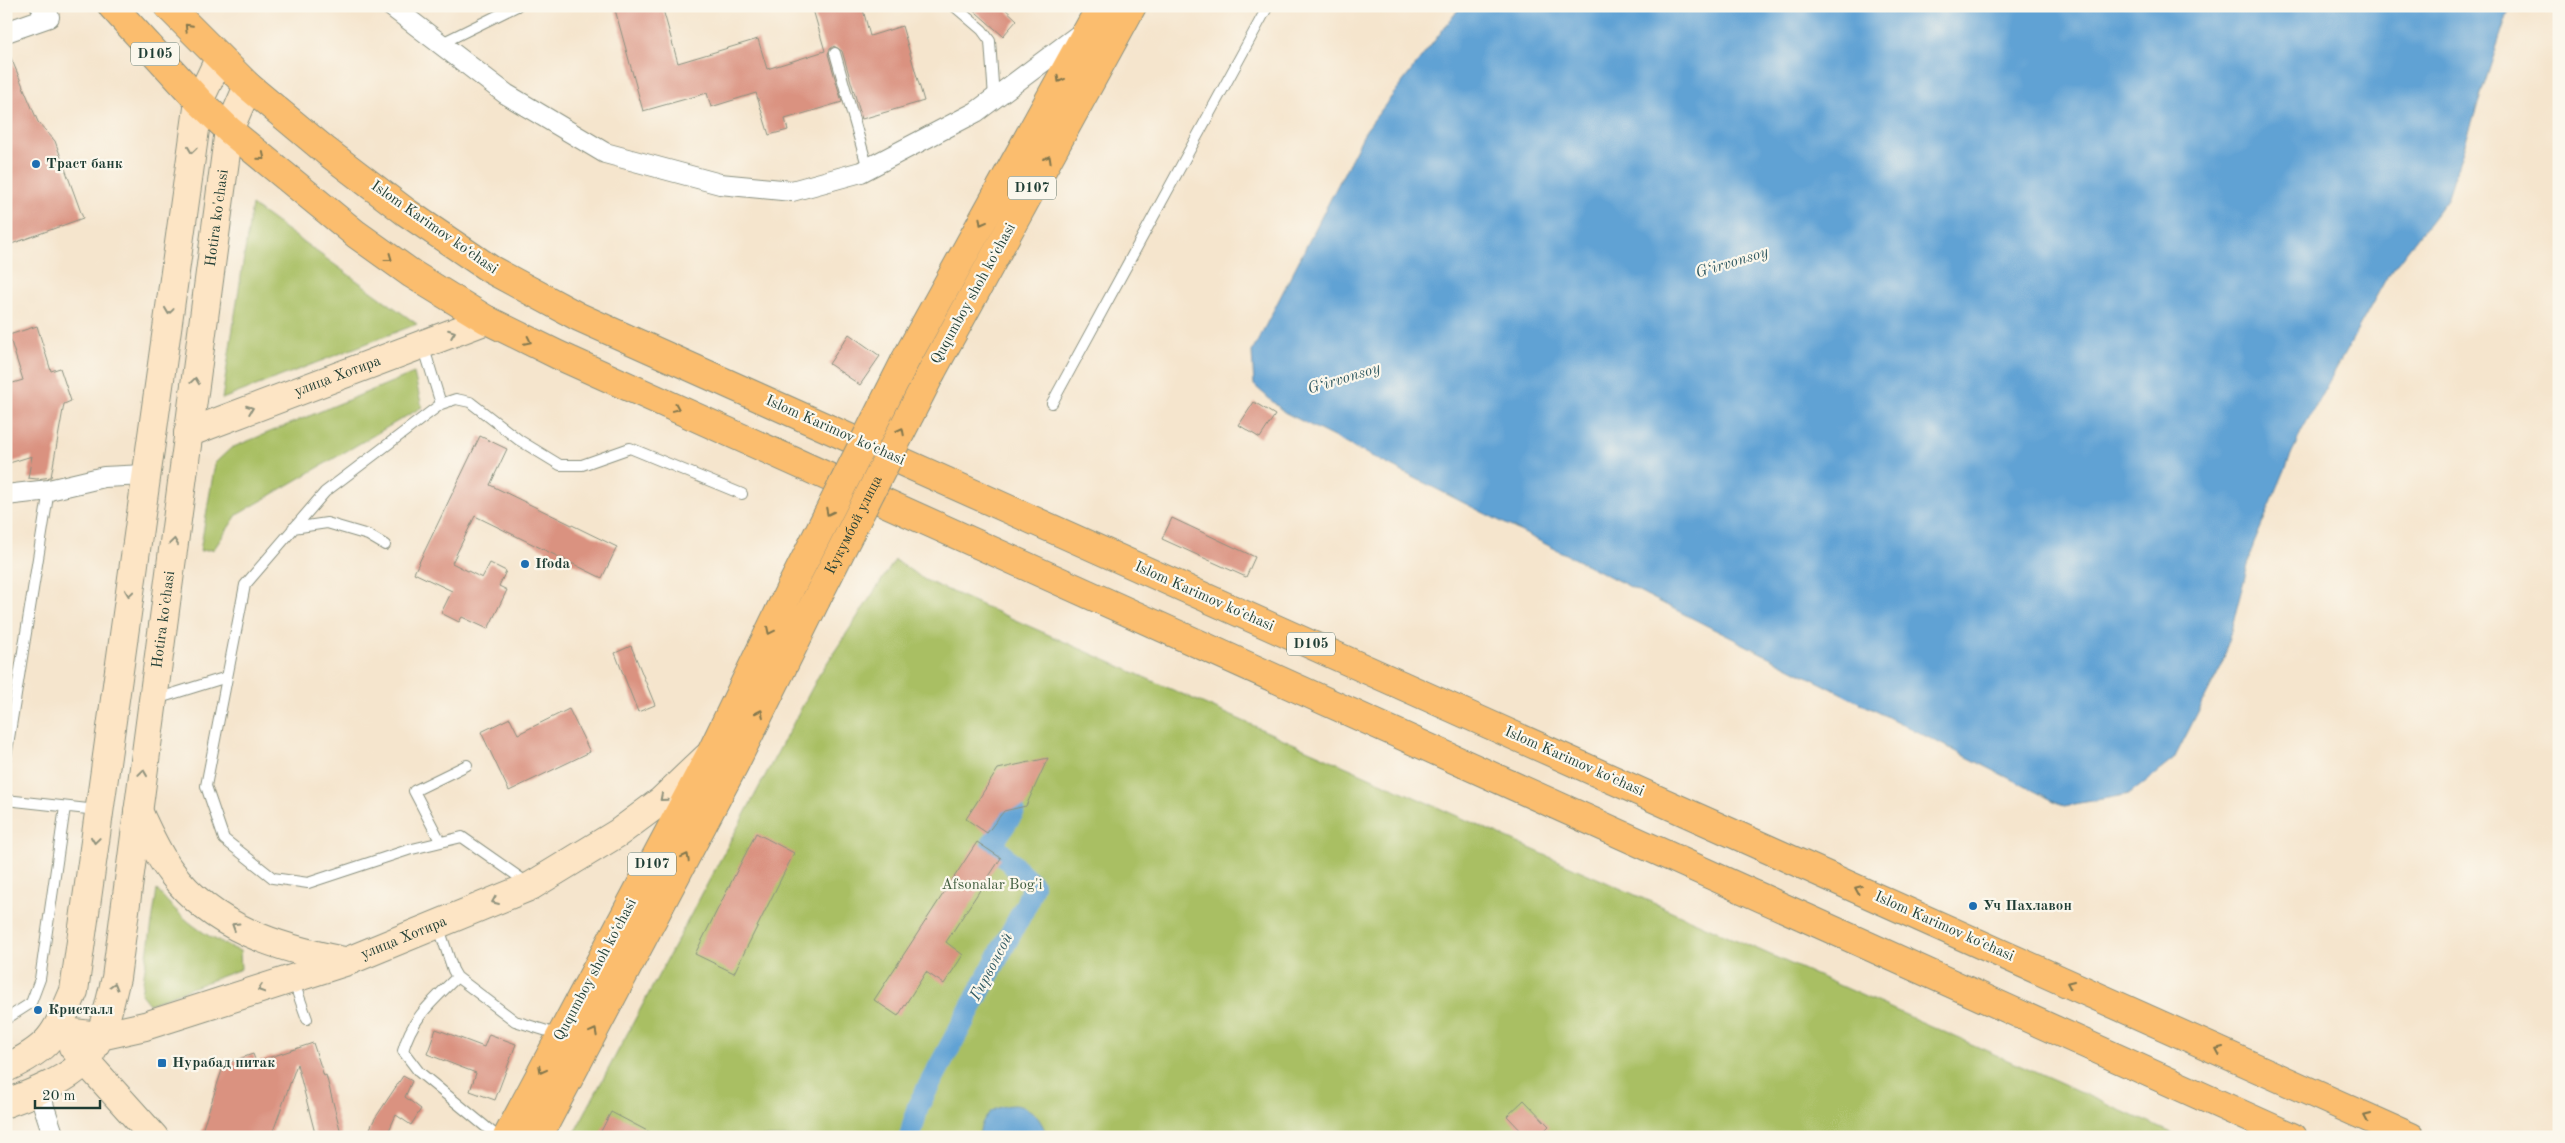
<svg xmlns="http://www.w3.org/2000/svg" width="2565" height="1143" font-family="'Old Standard TT',serif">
  <rect width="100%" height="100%" fill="#fbf7ec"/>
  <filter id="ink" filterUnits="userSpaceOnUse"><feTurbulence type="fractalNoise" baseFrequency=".02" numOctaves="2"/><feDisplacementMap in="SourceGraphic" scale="10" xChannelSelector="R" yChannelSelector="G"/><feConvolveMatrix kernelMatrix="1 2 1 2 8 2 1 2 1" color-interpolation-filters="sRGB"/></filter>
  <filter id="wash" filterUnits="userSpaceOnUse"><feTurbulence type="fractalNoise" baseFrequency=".0096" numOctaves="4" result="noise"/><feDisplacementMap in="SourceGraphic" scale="20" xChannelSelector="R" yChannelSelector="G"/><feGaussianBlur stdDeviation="1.12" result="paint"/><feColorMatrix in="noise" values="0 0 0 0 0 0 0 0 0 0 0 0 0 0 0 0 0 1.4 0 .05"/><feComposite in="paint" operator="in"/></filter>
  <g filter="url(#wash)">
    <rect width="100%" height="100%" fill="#f5e5cd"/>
    <path fill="#a9bf63" stroke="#647e4c" d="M252,205L417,324L222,399Z
      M414,373L422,407L237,515L214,549L200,551L215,463L231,448Z
      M895,560L925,580L2181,1137H572L819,675Z
      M157,890C183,920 203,936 240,951L241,969L149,1004L141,994Z"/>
    <path fill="#60a2d4" stroke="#407084" d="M1461,6H2510L2447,199L2387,277L2301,432L2253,546L2222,665L2174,759L2130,794L2064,806L1284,412L1254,385L1252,352L1366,130Z
      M1014,1105C1033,1107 1042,1120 1047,1137H979C981,1115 993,1106 1014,1105Z"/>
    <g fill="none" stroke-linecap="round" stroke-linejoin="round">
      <path stroke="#60a2d4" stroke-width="22" d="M910,1137L918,1106L1026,905L1033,885L992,844L1014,811"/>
    </g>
    <g id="blocks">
      <path fill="#da9280" d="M614,6H662L678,63L758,39L767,69L825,51L812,6H862L870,36L902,26L924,101L862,119L842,51L834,46L830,49L828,54L842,102L785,119L788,130L769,135L756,93L711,107L707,93L643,111Z
        M969,6H1002L1017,20L1003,36Z
        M6,46L38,122L55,141L83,218L6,246Z
        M37,326L51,371L60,368L71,401L64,404L51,477L37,479L28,478L32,456L6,464V385L23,380L9,335Z
        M849,334L880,356L860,385L829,364Z
        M1254,402L1275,415L1260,438L1239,425Z
        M480,436L507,449L490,485L617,547L602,578L475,516L452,563L482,578L490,563L506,571L499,586L507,590L488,629L462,617L459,622L441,613L452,591L414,573Z
        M1172,518L1255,557L1246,577L1162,539Z
        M631,646L655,705L638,712L615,653Z
        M569,709L590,752L509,791L481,732L510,718L518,734Z
        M1048,758L1026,806L1004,811L987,833L966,819L998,769Z
        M756,833L794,853L734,973L695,954Z
        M977,842L1001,858L946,942L963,955L944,984L926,972L898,1016L874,1000Z
        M436,1029L484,1047L489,1034L516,1044L495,1100L470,1091L476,1073L427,1054Z
        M313,1043L324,1076L326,1075L342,1137H316L297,1064L271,1137H200L224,1064L253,1054L256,1062Z
        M403,1076L412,1081L405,1097L421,1109L411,1125L396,1115L386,1137H366L374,1120Z
        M1524,1100L1549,1126L1538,1137H1527L1507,1116Z
        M611,1112L659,1137H598Z"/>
    </g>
  </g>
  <g filter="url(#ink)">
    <use href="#blocks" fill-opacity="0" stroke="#8a9180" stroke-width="1"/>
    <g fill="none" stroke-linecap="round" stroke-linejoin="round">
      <g stroke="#8a9180" stroke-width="12">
        <path id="service" d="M954,6L982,30L990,41L994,98
          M440,44L517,6
          M835,53L868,169
          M423,345L441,404
          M1052,403L1268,6
          M293,528L327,523L368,535L385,545
          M156,699L227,677
          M6,757L49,490
          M6,800L97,810
          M440,841L414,791L467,765
          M529,884L462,837L408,850L308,883L273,878L224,839L206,786L245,585L325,492L441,404L456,399L470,402L519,440L560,465H582L630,448L742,494
          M438,925L453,970L457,977L515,1021L560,1035
          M457,977C433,1001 412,1017 403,1051L419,1072L498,1137
          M293,980L307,1019
          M6,1019L31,1003L40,979L65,807"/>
      </g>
      <g stroke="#8a9180" stroke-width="22">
        <path id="minor" d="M391,6L506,94L605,153L720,184L792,191L861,172L976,112L1084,31
          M6,32L49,17L41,6
          M6,495L49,490L104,477L145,475
          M39,1092L54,1137"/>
      </g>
      <g stroke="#8a9180" stroke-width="30">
        <g id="secondary">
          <path id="s1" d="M188,433L487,320"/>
          <path d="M138,811C148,832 157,854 171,872C213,928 278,948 344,961"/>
          <path id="s2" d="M56,1031L100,1036L145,1026L348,961L531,886L618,833L661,801L706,758"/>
          <path d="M73,1047L154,1137"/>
          <path d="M6,1068C51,1047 55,1035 74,991L199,101L219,59"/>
          <path id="s3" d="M6,1103C29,1095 73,1078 87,1058C104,1035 109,1005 116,978L229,130L248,86"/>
        </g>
      </g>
      <g stroke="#8a9180" stroke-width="30">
        <path id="primary" d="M112,6L199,101L229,130L356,234L412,274L487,320L558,355L2292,1137
          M168,6L248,86L326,151L406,212L490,269L579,317L2411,1137
          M906,359L1101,6
          M932,371L1132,6
          M507,1137L711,753L791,587
          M538,1137L734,765L816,600"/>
      </g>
      <use href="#service" stroke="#fff" stroke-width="10"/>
      <use href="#minor" stroke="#fff" stroke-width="20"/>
      <use href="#secondary" stroke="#fde5c5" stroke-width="28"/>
      <use href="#primary" stroke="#fbbd6e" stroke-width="28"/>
      <g stroke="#8a9180" stroke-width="30" stroke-linecap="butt">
        <g id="primary-bridge">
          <path d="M791,587L906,359"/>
          <path id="s4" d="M816,600L932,371"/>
        </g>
      </g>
      <use href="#primary-bridge" stroke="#fbbd6e" stroke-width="28"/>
    </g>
    <defs><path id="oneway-chevron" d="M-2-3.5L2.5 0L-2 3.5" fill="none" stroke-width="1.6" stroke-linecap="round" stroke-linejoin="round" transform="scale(1.25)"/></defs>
    <g stroke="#82774e">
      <use href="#oneway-chevron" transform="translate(188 27) rotate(-134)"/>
      <use href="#oneway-chevron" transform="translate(1060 79) rotate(119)"/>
      <use href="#oneway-chevron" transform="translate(262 157) rotate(39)"/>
      <use href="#oneway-chevron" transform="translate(1048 159) rotate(-61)"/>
      <use href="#oneway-chevron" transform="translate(982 222) rotate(119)"/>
      <use href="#oneway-chevron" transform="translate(389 258) rotate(36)"/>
      <use href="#oneway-chevron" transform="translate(528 341) rotate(26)"/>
      <use href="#oneway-chevron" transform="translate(676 408) rotate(24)"/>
      <use href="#oneway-chevron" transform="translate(901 431) rotate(-63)"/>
      <use href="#oneway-chevron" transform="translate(829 512) rotate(117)"/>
      <use href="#oneway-chevron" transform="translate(770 631) rotate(116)"/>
      <use href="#oneway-chevron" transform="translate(760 713) rotate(-64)"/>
      <use href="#oneway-chevron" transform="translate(686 857) rotate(-62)"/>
      <use href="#oneway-chevron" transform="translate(1858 889) rotate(-156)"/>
      <use href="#oneway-chevron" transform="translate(2070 984) rotate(-156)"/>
      <use href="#oneway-chevron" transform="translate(594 1032) rotate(-62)"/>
      <use href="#oneway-chevron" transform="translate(2219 1050) rotate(-156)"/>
      <use href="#oneway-chevron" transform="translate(542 1070) rotate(118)"/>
      <use href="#oneway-chevron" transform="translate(2367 1117) rotate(-156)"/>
    </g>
    <g stroke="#8e917c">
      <use href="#oneway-chevron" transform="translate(192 150) rotate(98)"/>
      <use href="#oneway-chevron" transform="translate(169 311) rotate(98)"/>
      <use href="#oneway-chevron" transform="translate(452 333) rotate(-21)"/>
      <use href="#oneway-chevron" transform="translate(195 381) rotate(-82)"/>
      <use href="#oneway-chevron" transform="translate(250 409) rotate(-21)"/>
      <use href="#oneway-chevron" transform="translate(174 542) rotate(-82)"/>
      <use href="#oneway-chevron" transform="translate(129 593) rotate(98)"/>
      <use href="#oneway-chevron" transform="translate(143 773) rotate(-82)"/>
      <use href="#oneway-chevron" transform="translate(663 798) rotate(139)"/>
      <use href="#oneway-chevron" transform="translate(95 840) rotate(98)"/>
      <use href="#oneway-chevron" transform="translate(495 901) rotate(157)"/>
      <use href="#oneway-chevron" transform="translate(235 926) rotate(-148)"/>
      <use href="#oneway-chevron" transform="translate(114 986) rotate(-74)"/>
      <use href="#oneway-chevron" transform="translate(261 989) rotate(162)"/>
    </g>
  </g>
  <g fill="#1f6fb2" stroke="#fbf7ec" stroke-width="2">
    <circle cx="36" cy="164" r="5"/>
    <circle cx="525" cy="564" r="5"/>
    <circle cx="1973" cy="906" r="5"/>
    <circle cx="38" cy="1010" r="5"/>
    <rect x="157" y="1058" width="10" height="10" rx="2.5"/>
  </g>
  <g text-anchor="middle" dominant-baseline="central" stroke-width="4.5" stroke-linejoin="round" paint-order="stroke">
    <g fill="#fbf7ec" stroke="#61756b" stroke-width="1">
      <rect x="131" y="42.5" width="48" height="23" rx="4"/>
      <rect x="1008" y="176.5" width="48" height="23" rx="4"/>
      <rect x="1287" y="632.5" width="48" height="23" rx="4"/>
      <rect x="628" y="852.5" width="48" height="23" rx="4"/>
    </g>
    <g font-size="14" font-weight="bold" fill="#1f3d34">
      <text x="155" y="54">D105</text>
      <text x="1032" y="188">D107</text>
      <text x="1311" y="644">D105</text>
      <text x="652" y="864">D107</text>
    </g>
    <g font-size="15" font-weight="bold" fill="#1f3d34" stroke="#fbf7ec" text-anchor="start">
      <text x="46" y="164">Траст банк</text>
      <text x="535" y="564">Ifoda</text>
      <text x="1983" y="906">Уч Пахлавон</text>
      <text x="48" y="1010">Кристалл</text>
      <text x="172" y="1063">Нурабад питак</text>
    </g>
    <g font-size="15" fill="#1f3d34" stroke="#fbf7ec">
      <text stroke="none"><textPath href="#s3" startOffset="946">Hotira ko'chasi</textPath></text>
      <text transform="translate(434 228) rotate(35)">Islom Karimov koʻchasi</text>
      <text transform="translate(974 294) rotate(-61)">Ququmboy shoh koʻchasi</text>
      <text stroke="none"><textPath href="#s1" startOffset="160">улица Хотира</textPath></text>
      <text transform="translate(835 431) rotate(24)">Islom Karimov koʻchasi</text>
      <text stroke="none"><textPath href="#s4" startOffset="84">Кукумбой улица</textPath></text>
      <text transform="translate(1204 597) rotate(24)">Islom Karimov koʻchasi</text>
      <text stroke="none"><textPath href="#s3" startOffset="541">Hotira ko'chasi</textPath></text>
      <text transform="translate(1574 762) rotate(24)">Islom Karimov koʻchasi</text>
      <text transform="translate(1944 927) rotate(24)">Islom Karimov koʻchasi</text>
      <text stroke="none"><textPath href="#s2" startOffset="364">улица Хотира</textPath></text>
      <text transform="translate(596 970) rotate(-62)">Ququmboy shoh koʻchasi</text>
    </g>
    <g font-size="15" fill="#425e40" stroke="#fbf7ec">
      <text x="992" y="885">Afsonalar Bog'i</text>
    </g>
    <g font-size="16" font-style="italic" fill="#325b64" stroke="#fbf7ec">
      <text transform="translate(1732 263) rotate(-17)">G‘irvonsoy</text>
      <text transform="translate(1344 379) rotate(-17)">G‘irvonsoy</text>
      <text transform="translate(992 967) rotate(-62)">Гирвонсой</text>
    </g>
  </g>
  <rect width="2565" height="1143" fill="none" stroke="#fbf7ec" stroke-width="25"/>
  <path d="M35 1100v8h65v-8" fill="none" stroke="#1f3d34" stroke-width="2.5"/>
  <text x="42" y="1100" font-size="15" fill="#1f3d34" stroke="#fbf7ec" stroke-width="4" paint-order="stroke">20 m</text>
</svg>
